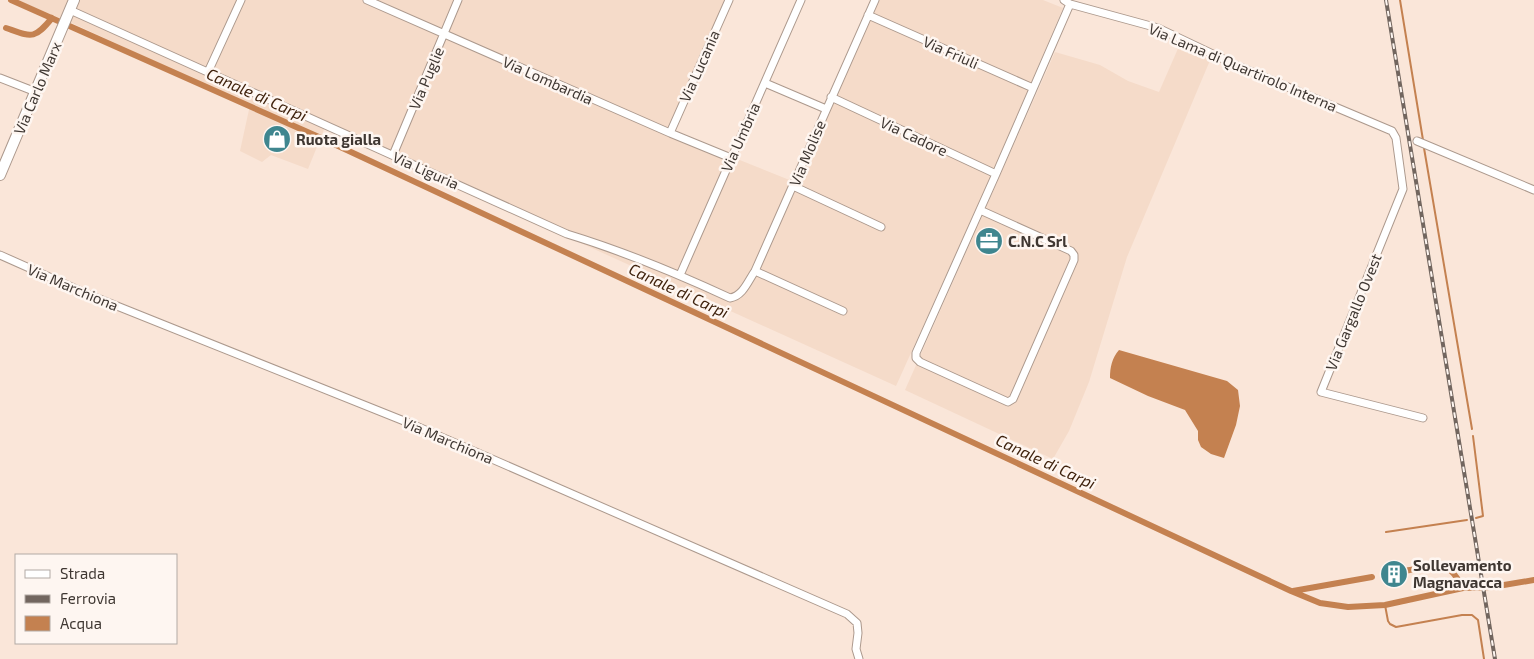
<svg xmlns="http://www.w3.org/2000/svg" width="1534" height="659" font-family="'Exo 2',sans-serif">
  <rect width="100%" height="100%" fill="#fae6d9"/>
  <path fill="#f5dbc9" d="M17,0H728L670,132L792,181L871,0H1043L1063,8L990,178L896,386L325,127L308,169L271,155L262,162L240,151L250,105L74,24Z
    M1180,44L1211,58L1127,257L1089,382L1069,431L1053,459L905,390L1055,52L1100,65L1128,81L1159,92Z"/>
  <path fill="#c48150" d="M1119,350L1227,381L1238,390L1240,406L1236,425L1224,458L1211,454L1201,447L1198,440V431L1185,410L1148,396L1110,378C1110,367 1112,358 1119,350Z"/>
  <g fill="none" stroke-linecap="round" stroke-linejoin="round">
    <path stroke="#c48150" stroke-width="2" d="M1400,0L1423,140
      M1424,148L1472,429
      M1473,436L1483,516L1476,518
      M1386,532L1467,520
      M1385,605L1388,621L1390,624L1396,627L1462,615H1472L1478,620L1484,659"/>
    <path stroke="#c48150" stroke-width="6" d="M11,0L321,138L1291,591L1320,603L1348,607L1385,605L1463,588L1492,587L1534,580
      M6,28C32,37 34,40 52,18
      M1399,572C1412,570 1436,563 1448,569C1455,572 1459,582 1463,588
      M1293,591L1372,577"/>
    <g stroke="#ac998d" stroke-width="9">
      <path id="street" d="M367,0L670,133L731,158
        M1064,0L1070,4L1158,28L1238,66L1392,131L1396,138L1403,189L1321,392L1423,418
        M70,10L567,234C623,251 676,273 730,298C743,296 748,281 755,271L875,0
        M868,15L1033,88
        M208,72L241,0
        M0,78L36,92
        M765,83L826,109
        M831,97L996,174
        M670,133L729,0
        M1417,141L1534,190
        M393,155L458,0
        M793,186L881,227
        M980,210L1071,251L1074,255V260L1013,399L1008,402L920,362L916,358V353L996,174L1070,4
        M0,255L92,296L414,425L847,614L857,623L858,633L856,649L859,659
        M755,271L843,311
        M680,275L801,0"/>
    </g>
    <g stroke="#ac998d" stroke-width="12">
      <path id="secondary" d="M0,175L74,0"/>
    </g>
    <use href="#street" stroke="#fff" stroke-width="7"/>
    <use href="#secondary" stroke="#fff" stroke-width="10"/>
    <g stroke="#72665f" stroke-width="4">
      <path id="rail" d="M1386,0L1495,659"/>
    </g>
    <use href="#rail" stroke="#fef6f1" stroke-width="2" stroke-dasharray="5.5" stroke-linecap="butt"/>
  </g>
  <defs>
    <g id="shop-disc" transform="scale(1.4375)"><circle r="9.5" fill="#3f868f" stroke="#fef6f1"/><path d="M-5-2.5h2.3a2.7 3.5 0 0 1 5.4 0H5L5.5 6h-11ZM-1.5-2.5h3a1.5 2.3 0 0 0-3 0Z" fill="#fff"/></g>
    <g id="office-disc" transform="scale(1.4375)"><circle r="9.5" fill="#3f868f" stroke="#fef6f1"/><path d="M-6-3h4V-5.5h4V-3h4V5H-6ZM-1-4.5V-3h2v-1.5ZM-6 0V1H6V0Z" fill="#fff"/></g>
    <g id="building-disc" transform="scale(1.4375)"><circle r="9.5" fill="#3f868f" stroke="#fef6f1"/><path d="M-4-6H4V6H1V3H-1V6H-4ZM-2.5-4.3h1.7v1.8h-1.7ZM.8-4.3h1.7v1.8H.8ZM-2.5-1h1.7V.8h-1.7ZM.8-1h1.7V.8H.8Z" fill="#fff"/></g>
  </defs>
  <g fill-rule="evenodd">
    <use href="#shop-disc" x="277" y="139"/>
    <use href="#office-disc" x="989" y="241"/>
    <use href="#building-disc" x="1394" y="574"/>
  </g>
  <g text-anchor="middle" dominant-baseline="central" stroke-width="5" stroke-linejoin="round" paint-order="stroke">
    <g font-size="15" fill="#3f3732" stroke="#fef6f1">
      <text transform="translate(951 52) rotate(24)">Via Friuli</text>
      <text transform="translate(699 66) rotate(-66)">Via Lucania</text>
      <text transform="translate(1243 67) rotate(23)">Via Lama di Quartirolo Interna</text>
      <text transform="translate(426 78) rotate(-67)">Via Puglie</text>
      <text transform="translate(548 80) rotate(24)">Via Lombardia</text>
      <text transform="translate(37 88) rotate(-67)">Via Carlo Marx</text>
      <text transform="translate(914 136) rotate(25)">Via Cadore</text>
      <text transform="translate(740 137) rotate(-66)">Via Umbria</text>
      <text transform="translate(807 153) rotate(-67)">Via Molise</text>
      <text transform="translate(426 170) rotate(24)">Via Liguria</text>
      <text transform="translate(73 287) rotate(23)">Via Marchiona</text>
      <text transform="translate(1353 312) rotate(-68)">Via Gargallo Ovest</text>
      <text transform="translate(448 440) rotate(23)">Via Marchiona</text>
    </g>
    <g font-size="15" font-weight="bold" fill="#3f3732" stroke="#fef6f1" text-anchor="start">
      <text x="296" y="139">Ruota gialla</text>
      <text x="1008" y="241">C.N.C Srl</text>
      <text x="1413" y="565">Sollevamento<tspan x="1413" dy="17">Magnavacca</tspan></text>
    </g>
    <g font-size="16" font-style="italic" fill="#3f220d" stroke="#fef6f1">
      <text transform="translate(257 94) rotate(24)">Canale di Carpi</text>
      <text transform="translate(679 290) rotate(25)">Canale di Carpi</text>
      <text transform="translate(1046 461) rotate(25)">Canale di Carpi</text>
    </g>
  </g>
  <rect x="15" y="554" width="162" height="90" fill="#fef6f1" stroke="#b2aaa5"/>
  <rect x="25" y="570" width="25" height="8" fill="#ffffff" stroke="#b2aaa5"/>
  <text x="60" y="579" font-size="15" fill="#3f3732">Strada</text>
  <rect x="25" y="595" width="25" height="8" fill="#72665f" stroke="#b2aaa5"/>
  <text x="60" y="604" font-size="15" fill="#3f3732">Ferrovia</text>
  <rect x="25" y="616" width="25" height="15" fill="#c48150" stroke="#b2aaa5"/>
  <text x="60" y="629" font-size="15" fill="#3f3732">Acqua</text>
</svg>
